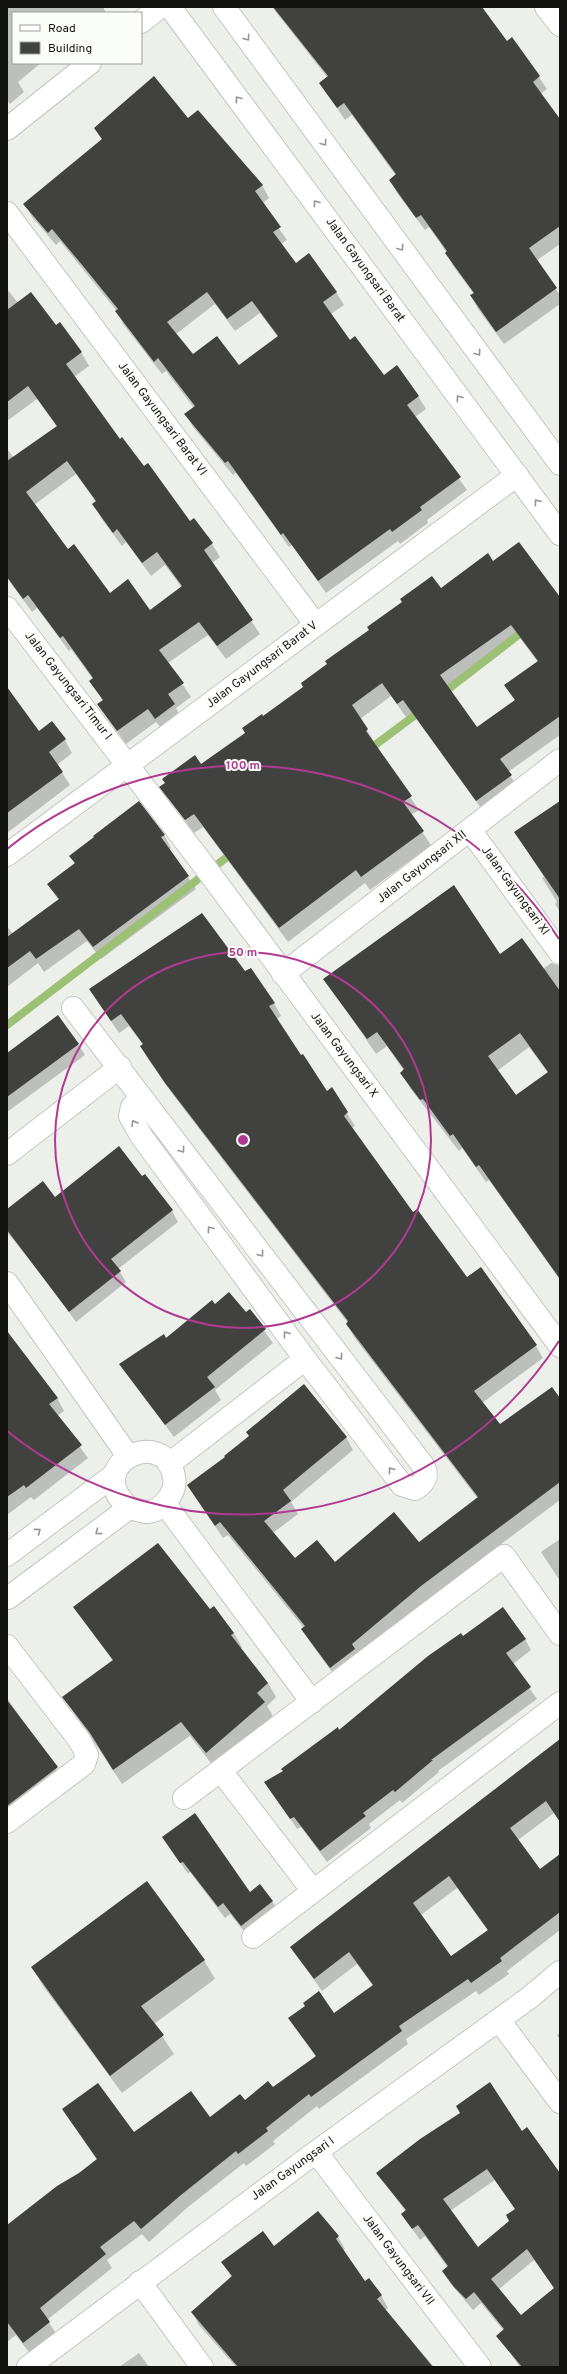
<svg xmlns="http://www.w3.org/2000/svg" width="567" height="2374" font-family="Overpass,sans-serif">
  <rect width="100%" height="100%" fill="#edefeb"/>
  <path fill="#0003" fill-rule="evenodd" d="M7,7H103L106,13H13V63H41L18,82L24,92L10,104L7,100Z
    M272,7H477L507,42L512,39L539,77L547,89L540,94L560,121V244L536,261L560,295V304L504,344L478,309L471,296L474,294L453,266L447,253L429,227L425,230L397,193L390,180L396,176L352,115L345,120L320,83L327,77Z
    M188,119L262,185L269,198L262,204L287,240L281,244L296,264L336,292L344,305L331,314L350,341L383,376L418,396L426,409L415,417L467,490L427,520L428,523L400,544L398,541L326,593L292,545L289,547L236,473L233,475L193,427L186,414L194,408L166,371L162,374L123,324L117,311L60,241L56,245L32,217L25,204L102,140L95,129ZM215,304L235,331L260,313L278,337L239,366L193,356L176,334Z
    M7,289L18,303L55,327L81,352L89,366L74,377L120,440L190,522L212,544L220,557L212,563L260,634L226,659L208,635L168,663L191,697L176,708L182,719L164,732L156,722L126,744L98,705L103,701L91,681L93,679L71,649L69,651L37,608L32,612L7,578V449L14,458L57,427L37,399L7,421ZM76,474L96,502L94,504L101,518L122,546L126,542L151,576L165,565L182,588L150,611L110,594L67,551L34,505Z
    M493,562L560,601V735L508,772L519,790L485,814L412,713L406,717L391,696L360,719L375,743L374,744L419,810L411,815L431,845L370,890L365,883L288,942L203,827L194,833L161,787L201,765L246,733L263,717L441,590ZM520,638L538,662L506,686L515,701L477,729L448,689Z
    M7,689L39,732L65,740L72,753L57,765L70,785L7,833Z
    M560,802V912L555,904L557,902L542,878L544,877L515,832Z
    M164,835L171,848L169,850L196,889L101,959L87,941L44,972L38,963L7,987V926L13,934L59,901L48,884L75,864L71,857Z
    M500,955L543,969L551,963L560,966V1280L489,1180L486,1182L462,1148L459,1151L410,1088L402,1073L404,1071L387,1046L376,1054L325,979ZM529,1047L548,1073L516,1096L497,1071Z
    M245,973L274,1003L281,1016L277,1019L301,1056L327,1092L332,1089L355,1126L351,1128L413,1213L467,1279L536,1346L543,1358L482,1403L500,1425L560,1400V1500L429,1598L359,1657L338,1680L310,1642L303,1629L304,1628L228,1535L223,1538L188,1486L346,1437L353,1450L291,1502L298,1514L273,1533L295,1560L335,1564L419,1543L478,1499L354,1337L347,1324L348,1323L174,1096L148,1059L141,1047L143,1045L129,1026L119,1033L98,1002Z
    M78,1044L85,1055L7,1112V1054Z
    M55,1198L172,1211L178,1222L118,1269L126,1282L76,1322L46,1280L7,1232V1210Z
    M215,1305L246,1314L249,1310L273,1343L215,1390L221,1400L174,1437L120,1364L166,1340Z
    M7,1333L57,1398L64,1411L57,1416L88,1458L34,1500L31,1497L7,1515Z
    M560,1539V1581L541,1552Z
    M74,1607L210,1611L213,1608L234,1633L242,1647L240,1649L268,1683L276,1697L267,1706L273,1716L214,1767L190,1736L122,1784L64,1697L113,1661Z
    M463,1637L525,1639L531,1650L513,1664L537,1699L438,1771L439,1772L402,1803L400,1800L369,1824L371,1828L327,1862L301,1827L297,1829L273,1792L284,1771Z
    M7,1698L63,1778L7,1821Z
    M560,1740V1822L554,1813L518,1840L539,1871L560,1856V1930L507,1971L509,1974L479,1995L476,1991L406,2039L408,2044L319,2109L317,2106L273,2141L275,2144L246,2166L244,2163L188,2207L149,2242L142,2234L107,2260L112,2268L47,2320L57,2335L31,2355L16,2335L7,2342V2234L97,2160L63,2110L133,2134L210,2118L273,2088L316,2057L290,2019L334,2014L373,1986L357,1964L322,1991L291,1947ZM457,1888L488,1931L451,1957L421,1915Z
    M163,1837L250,1893L272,1901L279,1912L248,1936L230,1914L225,1918L190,1872L188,1874Z
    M204,1960L215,1979L154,2024L174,2054L122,2093L43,1986L32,1967Z
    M560,2033V2040L557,2035Z
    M522,2132L560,2174V2367H520L498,2336L504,2331L481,2303L473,2310L450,2283L443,2272L448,2268L425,2236L420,2240L402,2214L406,2212L378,2173ZM495,2180L516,2210L510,2221L477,2248L450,2211ZM534,2260L555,2289L521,2317L499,2289Z
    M338,2237L345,2249L343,2251L365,2282L368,2279L381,2295L388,2308L385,2310L434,2367H236L199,2325L192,2312L232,2278L222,2262L274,2247Z
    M139,2353L149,2367H119Z"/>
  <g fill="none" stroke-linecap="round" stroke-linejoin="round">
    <path stroke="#9cc175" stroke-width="8" d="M442,694L526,629
      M367,751L422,710
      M7,1025L235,851"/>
  </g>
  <path fill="#41423f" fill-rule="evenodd" d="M273,7H482L507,41L512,37L540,76L533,82L560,119V226L529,248L557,288L496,332L470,295L474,293L445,253L447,251L421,215L416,218L389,180L396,174L344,103L337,108L319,83L328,76Z
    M154,76L188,118L198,110L263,185L255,191L281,227L273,232L296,263L309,253L337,292L323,302L350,340L355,336L384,375L397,365L419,396L407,405L461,477L420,507L422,510L392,532L390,529L318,581L283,533L281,535L228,461L225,463L184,414L195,406L158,358L154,362L115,311L118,309L83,266L52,229L48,233L23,204L102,139L94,128ZM207,292L227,319L252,301L278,336L239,365L217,336L193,354L167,322Z
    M31,292L56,325L60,322L82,352L66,364L120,439L122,437L144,466L148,463L190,521L194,518L213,543L204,550L253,620L217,646L199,622L159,650L184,683L168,694L175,704L155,719L148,709L117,731L97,704L103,700L89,681L93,678L63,636L60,638L28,595L23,599L7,577V461L57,426L28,386L7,402V310ZM67,461L96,501L92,504L113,533L117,529L142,563L157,552L182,586L150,610L128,579L110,593L74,544L68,549L26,492Z
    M519,542L560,597V716L500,759L512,775L476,801L403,700L397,704L382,683L352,705L368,729L366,731L412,796L403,802L424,831L361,877L356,870L279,928L194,814L185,820L159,787L165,783L162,779L195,755L201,764L245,733L242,728L262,714L263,716L303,687L301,683L327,664L325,661L369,630L367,627L402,602L400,599L432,576L441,588L488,553L493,561ZM511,625L538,661L504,685L515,700L477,727L440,675Z
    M7,687L39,731L52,721L66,739L49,752L63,772L7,813Z
    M139,801L165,835L161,837L189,876L93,947L79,929L36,959L30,951L7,968V937L59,899L47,884L75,863L69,856L94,837L93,836Z
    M560,801V899L514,832Z
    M454,885L500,954L522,938L560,991V1279L479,1165L476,1167L453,1134L450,1136L423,1099L420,1100L400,1073L404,1069L377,1032L367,1039L323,979ZM520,1033L548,1072L516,1095L488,1056Z
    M202,913L245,971L251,968L275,1003L269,1006L301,1055L303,1054L327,1091L332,1087L348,1112L344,1116L413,1212L417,1209L467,1277L481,1267L537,1345L474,1391L500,1424L552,1387L560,1398V1482L421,1586L352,1644L355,1649L330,1668L301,1629L305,1626L220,1522L215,1526L187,1485L225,1457L224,1456L249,1436L246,1432L304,1384L347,1437L283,1490L291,1501L264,1521L295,1558L317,1540L335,1562L394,1512L419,1542L478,1497L346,1324L348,1321L165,1083L140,1046L143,1044L121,1014L111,1021L89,989Z
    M58,1015L79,1044L7,1097V1053Z
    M119,1146L142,1176L145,1174L173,1210L111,1259L121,1271L69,1312L7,1230V1209L43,1181L55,1197Z
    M229,1292L246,1312L250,1309L266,1329L207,1377L215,1387L165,1425L119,1364L164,1334L166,1338L212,1300L215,1304Z
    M7,1331L58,1398L49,1404L82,1445L26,1488L24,1485L7,1497Z
    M158,1543L210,1609L214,1606L234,1633L231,1635L268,1683L257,1693L265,1702L206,1753L181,1722L113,1770L90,1733L62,1697L113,1660L73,1607Z
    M503,1607L526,1639L506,1653L531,1687L431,1760H433L395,1792L393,1790L363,1813L366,1816L320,1851L294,1817L290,1819L264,1782L283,1771L281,1769L338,1727L339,1730L428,1656L461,1633L463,1636Z
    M7,1700L58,1767L7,1806Z
    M560,1739V1822L546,1801L510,1828L540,1869L560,1854V1912L500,1958L502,1961L471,1983L468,1979L399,2026L402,2031L311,2097L309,2094L266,2128L268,2131L238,2154L236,2151L181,2195L141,2229L134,2221L100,2247L106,2254L40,2308L50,2322L23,2343L7,2322V2225L57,2186L79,2173L97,2159L62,2109L98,2083L134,2132L191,2091L210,2117L240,2094L245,2100L268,2081L273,2087L316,2056L288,2018L305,2006L303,2003L319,1991L334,2013L373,1985L349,1952L314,1979L290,1947ZM449,1876L488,1930L451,1956L413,1903Z
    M195,1813L250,1892L260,1884L273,1901L241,1926L223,1903L218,1907L183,1862L180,1863L162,1837Z
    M147,1881L205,1960L141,2006L164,2035L110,2076L31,1967Z
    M490,2082L522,2131L527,2127L560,2173V2367H522L496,2336L504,2329L474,2292L466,2299L454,2287L442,2271L448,2266L418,2225L412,2229L401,2214L406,2210L376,2173L420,2139L460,2113L456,2106ZM487,2169L515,2209L506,2215L509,2221L478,2247L443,2199ZM527,2249L554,2288L521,2315L491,2279Z
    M318,2211L339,2236L336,2239L365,2281L369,2278L382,2295L377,2299L433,2367H238L191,2312L232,2276L221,2262L263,2231L274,2246Z"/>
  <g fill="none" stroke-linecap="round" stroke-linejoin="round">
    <g stroke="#c4c6c2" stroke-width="24">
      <path id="minor" d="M546,7L560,25
        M7,213L316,625
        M7,608L199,859L560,1346
        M470,830L560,953
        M7,855L517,475
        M283,974L560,760
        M73,1008L422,1464C429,1475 426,1482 415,1489L402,1485L305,1359L142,1137L130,1116L132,1107L141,1097
        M7,1154L120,1067
        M7,1283L128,1456
        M169,1464L305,1359
        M165,1504L312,1702
        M7,1555L114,1475
        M8,1598L129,1508C135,1509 142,1512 147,1512C163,1511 177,1492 174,1477C165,1424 80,1465 129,1508
        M7,1646L80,1741L87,1755L84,1764L7,1822
        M221,1771L313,1891
        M184,1798L504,1556L560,1634
        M253,1937L560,1703
        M499,2020L560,2102
        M316,2152L480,2367
        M140,2282L202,2367
        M28,2367L316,2152L529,1998L560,1972"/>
    </g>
    <g stroke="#c4c6c2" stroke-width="24">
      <path id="tertiary" d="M170,7L560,534
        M224,7L560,464
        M141,22L160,7
        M7,129L90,63"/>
    </g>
    <use href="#minor" stroke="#fff" stroke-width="22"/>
    <use href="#tertiary" stroke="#fff" stroke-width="22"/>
  </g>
  <defs><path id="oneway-chevron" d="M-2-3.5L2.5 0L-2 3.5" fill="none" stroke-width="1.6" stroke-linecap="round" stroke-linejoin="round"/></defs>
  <g stroke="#949594">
    <use href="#oneway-chevron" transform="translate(247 38) rotate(54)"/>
    <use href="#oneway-chevron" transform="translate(238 99) rotate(-126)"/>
    <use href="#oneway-chevron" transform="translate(324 143) rotate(54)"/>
    <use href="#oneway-chevron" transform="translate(316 203) rotate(-126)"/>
    <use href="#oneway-chevron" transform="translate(401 248) rotate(54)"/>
    <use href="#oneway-chevron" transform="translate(478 353) rotate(54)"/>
    <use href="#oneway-chevron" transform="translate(459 398) rotate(-126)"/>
    <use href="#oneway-chevron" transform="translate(537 502) rotate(-127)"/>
    <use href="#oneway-chevron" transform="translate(134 1123) rotate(-121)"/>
    <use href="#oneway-chevron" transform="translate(182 1150) rotate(53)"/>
    <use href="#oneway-chevron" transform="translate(210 1229) rotate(-126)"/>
    <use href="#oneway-chevron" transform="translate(261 1254) rotate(53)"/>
    <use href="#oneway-chevron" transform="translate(286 1334) rotate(-126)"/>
    <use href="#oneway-chevron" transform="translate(340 1357) rotate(53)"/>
    <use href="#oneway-chevron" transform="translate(391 1470) rotate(-128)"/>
    <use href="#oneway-chevron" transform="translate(38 1531) rotate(-36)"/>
    <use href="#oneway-chevron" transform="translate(98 1532) rotate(143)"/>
  </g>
  <g fill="none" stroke="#b03a91" stroke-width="2">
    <circle cx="243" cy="1140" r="188"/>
    <path d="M559 1341A375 375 0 0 1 7 1431M7 849A375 375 0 0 1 559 939"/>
  </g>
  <g text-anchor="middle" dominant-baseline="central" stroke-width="4" stroke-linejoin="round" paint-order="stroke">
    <g font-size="12" fill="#121311" stroke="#fafdf8">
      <text transform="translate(365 270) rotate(54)">Jalan Gayungsari Barat</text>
      <text transform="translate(162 419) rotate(53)">Jalan Gayungsari Barat VI</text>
      <text transform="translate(262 665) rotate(-37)">Jalan Gayungsari Barat V</text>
      <text transform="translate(68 686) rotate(52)">Jalan Gayungsari Timur I</text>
      <text transform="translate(422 867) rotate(-38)">Jalan Gayungsari XII</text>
      <text transform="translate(515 891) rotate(54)">Jalan Gayungsari XI</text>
      <text transform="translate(344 1055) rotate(53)">Jalan Gayungsari X</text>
      <text transform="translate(293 2169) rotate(-36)">Jalan Gayungsari I</text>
      <text transform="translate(398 2260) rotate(53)">Jalan Gayungsari VII</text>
    </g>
  </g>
  <circle cx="243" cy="1140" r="6" fill="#b03a91" stroke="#fafdf8" stroke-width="2"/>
  <g font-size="12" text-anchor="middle" font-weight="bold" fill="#b03a91" stroke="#fafdf8" stroke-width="4" stroke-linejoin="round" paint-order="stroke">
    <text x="243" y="769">100 m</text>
    <text x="243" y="956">50 m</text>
  </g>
  <rect width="567" height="2374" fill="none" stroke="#121311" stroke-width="16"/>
  <rect x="12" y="12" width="130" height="52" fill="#fafdf8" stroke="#9d9f9c"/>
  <rect x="20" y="25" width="20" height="6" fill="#ffffff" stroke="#9d9f9c"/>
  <text x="48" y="32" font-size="12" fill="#121311">Road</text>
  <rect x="20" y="42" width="20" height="12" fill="#41423f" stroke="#9d9f9c"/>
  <text x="48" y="52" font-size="12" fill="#121311">Building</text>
</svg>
